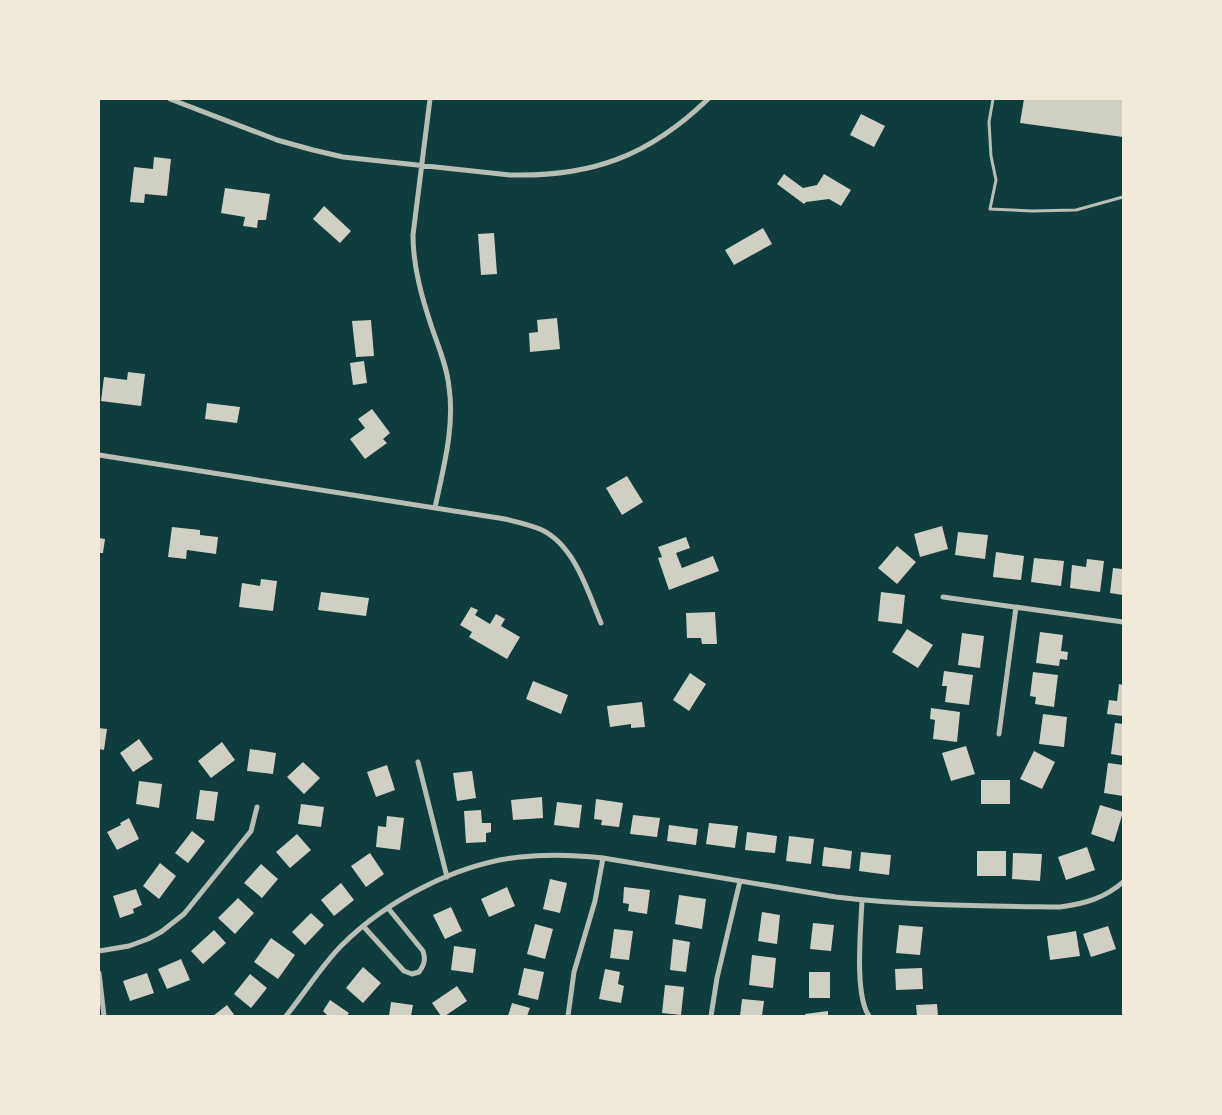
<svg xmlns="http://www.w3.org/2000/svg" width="1222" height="1115" font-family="'PT Sans Narrow',sans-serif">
  <rect width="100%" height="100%" fill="#0f3d3e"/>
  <path fill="#cfcfc3" d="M1024,99H1123V137L1020,123Z
    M861,114L885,126L874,147L850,135Z
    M154,157L171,159L167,196L145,194L144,203L130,202L134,167L153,169Z
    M784,174L803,188L817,185L824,174L851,190L841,206L829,199L806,202L804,204L777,184Z
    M225,188L270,194L266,220H258L257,228L243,226L245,217L221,213Z
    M324,206L351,231L340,243L313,219Z
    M763,228L772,244L734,265L725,250Z
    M494,233L497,274L481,275L478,234Z
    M557,318L560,349L530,352L529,333L538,332L537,320Z
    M371,320L374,356L356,357L352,321Z
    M364,361L367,383L353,385L350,363Z
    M128,372L145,374L141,406L101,401L104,377L127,380Z
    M207,403L240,407L237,423L205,419Z
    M372,409L390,433L383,439L387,443L365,459L350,439L365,428L358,419Z
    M627,476L643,502L622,515L606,488Z
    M942,526L948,549L920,557L914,534Z
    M172,527L200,530V535L218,537L216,554L187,550L186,559L168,557Z
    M958,532L988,535L985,559L955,555Z
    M686,537L690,548L676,553L682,568L713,556L719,571L669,590L658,558L662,557L658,547Z
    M99,538L105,539L103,553H99Z
    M897,546L916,562L897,584L878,568Z
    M996,552L1024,556L1021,580L993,577Z
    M1034,558L1064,561L1061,586L1031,582Z
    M1087,559L1104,561L1100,592L1070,588L1072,565L1086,567Z
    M1113,568L1123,569V595L1110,593Z
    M261,579L277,581L273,611L239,607L242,583L260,586Z
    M321,592L369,598L366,616L318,610Z
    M881,592L905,595L902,624L878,621Z
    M471,607L478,610L475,615L490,624L496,614L505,619L501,626L520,637L507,659L469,637L472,632L460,625Z
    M715,612L717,644H702L701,638H687L686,613Z
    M907,629L933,645L918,668L892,652Z
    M1040,632L1063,635L1061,651L1068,652L1067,660L1060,659L1059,666L1036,663Z
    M962,633L984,636L980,668L958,665Z
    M944,671L973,675L969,705L945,702L947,686H942Z
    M1033,672L1058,675L1054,707L1035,704L1036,697L1030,696Z
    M690,673L706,684L689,711L673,700Z
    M533,681L568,695L561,714L526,699Z
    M1119,684L1123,685V716L1107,714L1109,700L1117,701Z
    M642,702L645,727L631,728V724L610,727L607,706Z
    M931,708L960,712L957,742L933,739L935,720L930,719Z
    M1043,714L1067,717L1064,747L1039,744Z
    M1115,723L1123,724V756L1111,754Z
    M99,728L107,729L104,750L99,749Z
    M139,739L153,759L133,772L120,753Z
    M222,742L235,760L211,778L198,761Z
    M966,746L975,774L951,781L942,753Z
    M250,749L276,753L273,774L247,771Z
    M1034,751L1055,762L1042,789L1020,779Z
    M303,762L320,778L304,794L287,777Z
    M1108,763L1123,765V796L1104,793Z
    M387,765L395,790L376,797L367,772Z
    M472,771L476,798L457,801L453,773Z
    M981,780H1010V804H981Z
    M139,781L162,784L159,808L136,804Z
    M200,790L218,792L214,821L196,819Z
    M542,797L543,818L513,820L511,800Z
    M596,799L623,803L619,827L601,825L602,820L594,819Z
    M557,802L582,805L579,828L554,825Z
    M301,804L324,807L321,827L298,824Z
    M1100,805L1123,812L1114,842L1091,834Z
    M481,810L482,823H491V832L486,833V842L466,843L464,811Z
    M633,815L660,818L657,837L630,834Z
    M387,816L404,818L400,850L376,847L378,826L386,827Z
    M129,818L139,839L117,850L107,832L121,825L120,823Z
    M709,823L738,826L735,848L706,844Z
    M669,825L698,829L696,845L667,841Z
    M192,831L205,841L188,863L175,853Z
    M747,832L777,836L775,853L745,850Z
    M297,834L311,850L290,868L276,852Z
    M789,836L814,839L811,864L786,861Z
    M824,847L852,851L850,869L822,866Z
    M1087,847L1095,870L1066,880L1058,857Z
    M977,851H1006V876H977Z
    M861,852L891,855L889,875L859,871Z
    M370,853L384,874L366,887L351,866Z
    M1013,853L1042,854L1040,881L1012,879Z
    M160,863L176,876L159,899L143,886Z
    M261,864L278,879L262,898L244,883Z
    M550,879L567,883L560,913L543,909Z
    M341,883L354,900L334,916L321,900Z
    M507,887L515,906L489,917L481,899Z
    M624,887L650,890L647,914L628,911L629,904L623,903Z
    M136,889L142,905L133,909L134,913L120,918L113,896Z
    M679,895L706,899L702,929L675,924Z
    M238,898L254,913L235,934L218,918Z
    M451,907L462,931L445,939L433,915Z
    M762,912L780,915L777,944L758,941Z
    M311,913L324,925L305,945L292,932Z
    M813,923L834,925L831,951L810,949Z
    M535,924L553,929L545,959L527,954Z
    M899,925L923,927L920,955L896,953Z
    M1108,926L1116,949L1091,957L1083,934Z
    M614,929L633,931L629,960L610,958Z
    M214,930L226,943L203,964L191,951Z
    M1076,931L1080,956L1050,960L1047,936Z
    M271,938L295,955L278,979L254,962Z
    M673,939L690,942L686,972L670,970Z
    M454,946L476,949L473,973L451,970Z
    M752,955L776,958L773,988L749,985Z
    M181,959L190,980L167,989L158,969Z
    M363,967L381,983L363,1003L346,988Z
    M524,968L544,972L538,1000L518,995Z
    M922,968L923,989L896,990L895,969Z
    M605,969L620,972L618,984L624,986L621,1003L599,999Z
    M809,972H830V998H809Z
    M147,973L154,993L130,1001L123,981Z
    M250,974L267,988L251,1008L234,994Z
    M665,985L684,987L681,1015L662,1013Z
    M457,986L467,1001L445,1016H441L432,1003Z
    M742,999L764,1001L762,1016H740Z
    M330,1000L349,1013L347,1016H328L323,1011Z
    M391,1002L413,1005L411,1016H389Z
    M512,1003L530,1008L527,1016H508Z
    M937,1004L938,1016H917L916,1005Z
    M227,1005L235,1016H213Z
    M828,1011V1016H805V1014Z"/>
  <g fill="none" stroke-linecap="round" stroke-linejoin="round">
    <path stroke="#b8beb3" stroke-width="3" d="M993,99L989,122L991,156L996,180L990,209L1032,211L1076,210L1123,197"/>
    <path stroke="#b8beb3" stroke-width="5" d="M170,99L277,140L313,150L343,157L510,175C592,177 649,156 708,99
      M430,99L413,235C413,267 422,298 432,328C439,348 447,367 449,387C455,427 443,469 435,508
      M99,455L505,519C517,522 531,525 542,530C575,546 588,592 601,623
      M943,597L1123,622
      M999,734L1016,607
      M418,762L447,877
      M862,900C861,928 854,994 869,1016
      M364,927L404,971L412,974L419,972C424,965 426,960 423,951L388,908
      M99,951L129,946L148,939L161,932L184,914L251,831L257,807
      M99,973L104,1016
      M286,1016C305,993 321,966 342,945C387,900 457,864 520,857C548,854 575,855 603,858L836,897C910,906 986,906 1060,907C1084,904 1105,898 1123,882
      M568,1016L574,972L595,901L603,858
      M711,1016L717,978L740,881"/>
  </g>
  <rect width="1222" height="1115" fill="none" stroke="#f1e9da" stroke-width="200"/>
</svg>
